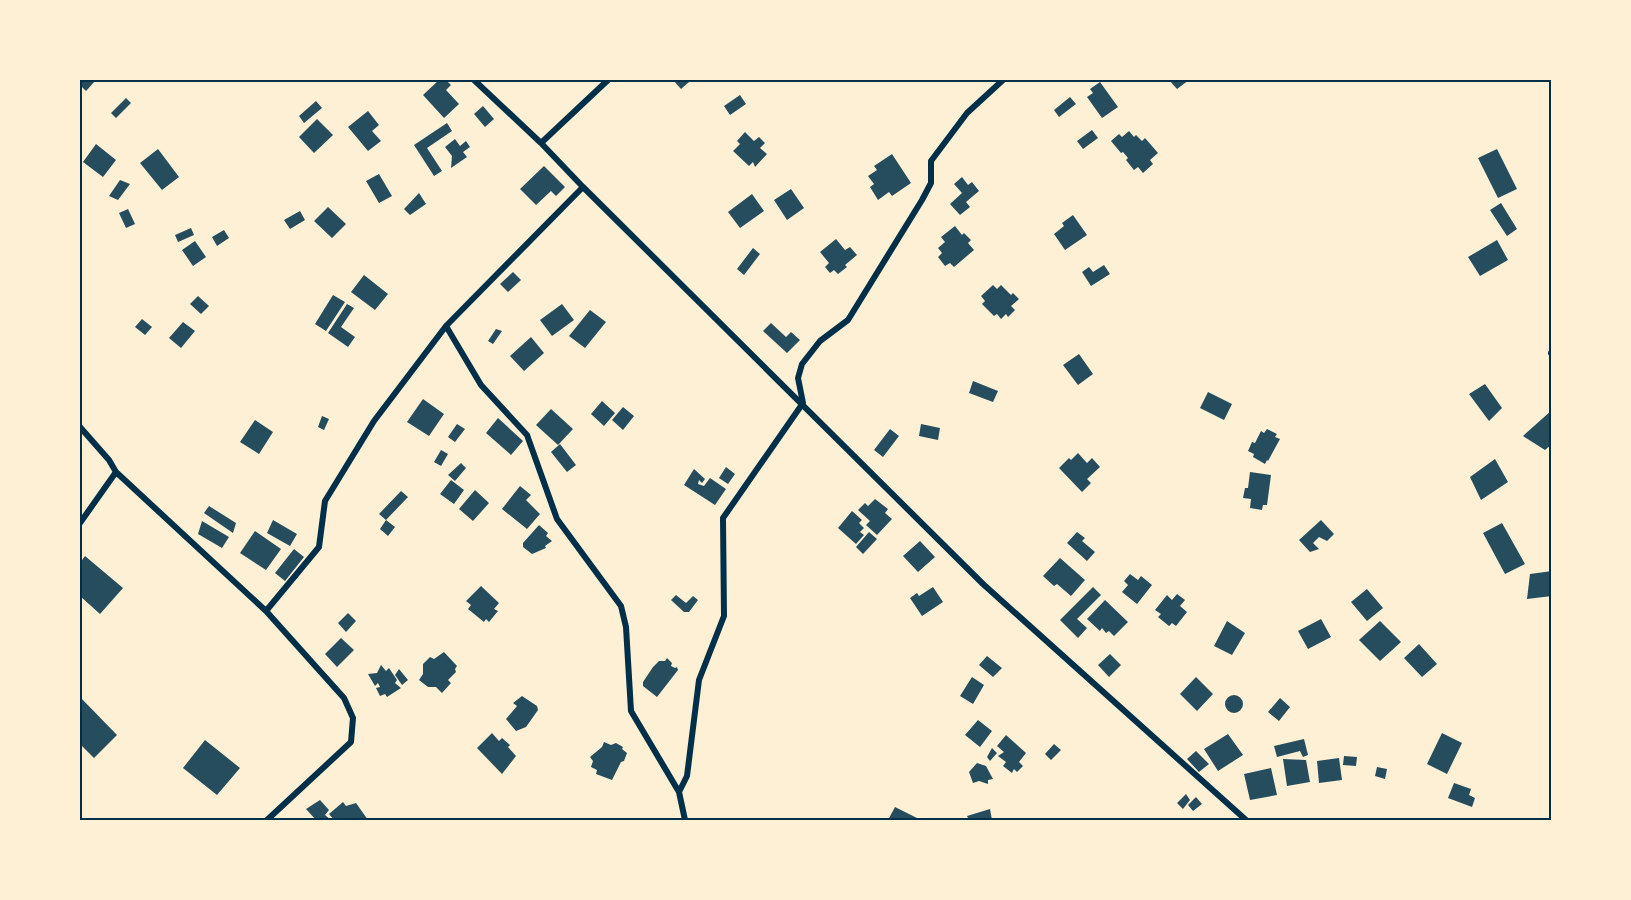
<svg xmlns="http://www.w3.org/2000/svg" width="1631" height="900" font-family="Lato,sans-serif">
  <rect width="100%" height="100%" fill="#fdf0d5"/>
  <path fill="#264d5e" d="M80,80H96L86,91L80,85Z
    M439,80H446L451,85L446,90L459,104L444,118L423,95Z
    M673,80H687L689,82L681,89Z
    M1169,80H1189L1177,89Z
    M1100,82L1118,107L1102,118L1087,97L1093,93L1090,89Z
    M740,95L746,104L730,115L724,106Z
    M1070,97L1076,104L1059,117L1054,110Z
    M126,98L131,103L116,118L111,113Z
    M316,101L322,108L304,123L299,116Z
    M483,106L494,119L485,127L474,114Z
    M368,111L379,125L372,131L381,141L368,151L348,127Z
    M317,119L333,135L314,153L299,137Z
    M447,123L452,131L427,148L442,171L434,176L414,145Z
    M1092,130L1098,138L1083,149L1077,141Z
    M1129,131L1134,137L1136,135L1142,141L1145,138L1158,153L1150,160L1153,164L1143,173L1138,167L1134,170L1126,160L1128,158L1123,152L1121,153L1111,141L1119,134L1122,137Z
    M745,132L754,141L759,137L765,143L760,148L767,154L755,167L753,162L749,166L733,151L740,144L737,141Z
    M455,139L460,146L466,141L470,147L463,152L467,157L451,168L452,156L445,147Z
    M96,144L116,160L103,177L83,162Z
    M158,149L179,177L162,190L140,163Z
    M1497,149L1517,189L1498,198L1478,158Z
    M892,154L911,183L892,196L889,192L878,200L870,187L874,184L868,176L877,170L874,166Z
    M544,166L565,187L556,196L551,191L536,205L520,189Z
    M379,174L392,196L379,203L366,181Z
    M962,177L968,185L972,182L979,191L966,202L970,207L960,215L950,204L962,193L954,184Z
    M120,180L130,184L118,200L109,196Z
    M791,189L804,208L787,220L774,200Z
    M419,193L426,204L410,215L404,209Z
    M752,194L764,211L740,228L728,212Z
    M1501,203L1517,229L1507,236L1490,210Z
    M328,207L346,224L332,238L314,221Z
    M128,209L135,224L126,228L119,213Z
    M300,211L305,220L290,229L284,220Z
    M1073,215L1087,235L1065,250L1054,234L1064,226L1062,223Z
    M955,226L962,235L964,233L971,240L968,243L974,250L954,267L950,263L945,266L938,257L942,253L938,248L945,242L941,237Z
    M191,228L194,235L178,242L175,235Z
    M224,230L229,238L217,246L212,237Z
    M836,239L845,250L850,247L857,255L845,265L847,267L838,274L834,270L830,273L825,267L829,263L820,252Z
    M1497,240L1508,260L1480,276L1468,257Z
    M195,241L206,257L193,266L182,250Z
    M753,248L760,254L744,275L737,269Z
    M1104,265L1110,274L1091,286L1082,272L1089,267L1093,272Z
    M513,272L521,280L508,292L500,284Z
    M364,275L388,294L375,310L351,292Z
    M993,285L997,289L1001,285L1011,295L1013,293L1019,299L1011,306L1015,310L1008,317L1006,314L1001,319L997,314L994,316L982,304L985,301L981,296Z
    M333,295L345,302L326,331L315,324Z
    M198,296L209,306L201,314L190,304Z
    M347,304L354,308L341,327L355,337L348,347L328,333Z
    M562,304L574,320L552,336L540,320Z
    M590,310L606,322L585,348L569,336Z
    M142,319L152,327L145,335L135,327Z
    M183,322L195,331L181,348L169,338Z
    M771,323L786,337L791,332L800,340L787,353L763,331Z
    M496,329L502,331L493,344L488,341Z
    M531,337L544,353L524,371L510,356Z
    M1079,354L1093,374L1078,385L1063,365Z
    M973,381L998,391L993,402L969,393Z
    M1485,384L1502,408L1489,421L1469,394Z
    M1208,392L1232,404L1224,420L1200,408Z
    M423,399L444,414L429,436L407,422Z
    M602,401L615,413L604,426L591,414Z
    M623,407L634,416L623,430L612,420Z
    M551,409L573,429L558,445L536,425Z
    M1552,410V444L1545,450L1523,436Z
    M322,416L329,419L324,430L318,427Z
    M498,418L523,441L511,455L486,433Z
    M255,420L273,432L259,454L240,442Z
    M457,424L465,429L455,442L448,437Z
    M921,424L940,428L938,440L919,436Z
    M890,429L899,436L883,457L874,450Z
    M1267,429L1277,434L1275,437L1280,439L1268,461L1267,460L1265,464L1253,457L1254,454L1248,451L1252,442L1255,443L1261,431L1264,433Z
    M560,444L576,465L567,472L551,452Z
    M441,450L448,454L441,466L434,462Z
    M1078,453L1087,463L1092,458L1100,467L1087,479L1091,483L1082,492L1059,468L1069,458L1071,460Z
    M1495,459L1508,482L1481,500L1470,477Z
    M461,463L466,468L455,481L448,475Z
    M726,467L735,474L728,484L719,478Z
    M694,469L705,479L702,483L699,480L698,484L704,486L710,478L726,489L715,505L684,485Z
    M1250,472L1271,475L1267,505H1263L1262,510L1250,508L1251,499L1243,498L1245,488H1248Z
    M451,480L464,490L454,504L440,494Z
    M520,486L531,495L526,500L540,514L527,529L502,509Z
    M475,490L489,503L473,521L459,509Z
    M401,491L408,497L386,520L379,514Z
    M875,499L888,509L885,513L892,519L877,535L866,525L870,521L858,510L865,503L868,506Z
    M209,506L236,523L233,533L204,513Z
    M852,511L862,520L859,523L864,528L860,532L864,535L856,544L838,528Z
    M273,520L297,534L290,546L267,533Z
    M386,520L395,527L388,536L380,529Z
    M1321,520L1334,534L1327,541L1319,537L1313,543L1319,549L1310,552L1299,540Z
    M202,521L229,537L222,548L198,534Z
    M1502,523L1525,564L1505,574L1483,533Z
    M539,525L548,533L546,536L552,541L545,546L546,548L532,554L523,547V543Z
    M255,531L281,549L266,570L240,553Z
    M869,532L877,539L863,554L856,547Z
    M1077,532L1085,538L1082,541L1095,552L1087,561L1067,543Z
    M920,541L935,557L918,572L903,556Z
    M294,549L304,557L285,581L275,573Z
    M85,556L123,588L100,614L80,596V563Z
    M1060,558L1085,580L1071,596L1057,584L1054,586L1043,576Z
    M1552,571V596L1527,599L1530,574Z
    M1130,574L1138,580L1141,576L1152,585L1137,604L1122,592L1128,585L1124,581Z
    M481,586L499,603L494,609L498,611L489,622L486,619L484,622L468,609L471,605L466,601Z
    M933,587L943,602L922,616L910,598L917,593L919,596Z
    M1093,587L1101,595L1077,619L1087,628L1078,638L1060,620Z
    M1367,589L1383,608L1367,621L1351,602Z
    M1177,594L1185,600L1180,606L1187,612L1176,626L1172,623L1169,626L1158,617L1161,614L1155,610L1167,595L1172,600Z
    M676,595L686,603L693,596L698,600L689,612H684L671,600Z
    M1105,600L1128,622L1114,636L1109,631L1106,633L1102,628L1100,631L1087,619Z
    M348,613L356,621L346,632L338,623Z
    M1321,619L1331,637L1308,649L1298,631Z
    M1227,621L1245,633L1232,655L1214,646Z
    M1380,621L1401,642L1380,661L1359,640Z
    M341,638L354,650L337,667L325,654Z
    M1419,644L1437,664L1422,677L1404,658Z
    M444,652L457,666L455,669L456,672L448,680L451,683L442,693L436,687H428L419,680L423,674V664L430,657L434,659Z
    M1110,654L1121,665L1109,677L1098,665Z
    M987,656L1002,668L993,677L979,665Z
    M667,658L672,663L671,666L675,668L677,667L678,670L657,697L643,686V682L653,667L659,661H665Z
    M381,665L386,671L389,668L397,680L395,683L401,688L387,697L385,694L380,696L376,688L380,687L378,683L375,686L368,674L377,673Z
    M399,669L408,680L402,685L395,675Z
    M972,677L984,685L973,704L960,696Z
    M1196,677L1213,694L1197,711L1180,694Z
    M1225 704a9 9 0 1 1 18 0a9 9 0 1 1-18 0Z
    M522,696L537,706L538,710L526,727L516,731L506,719L517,706L513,703Z
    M80,697L117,735L94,758L80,744Z
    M1280,698L1290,707L1279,721L1268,712Z
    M978,720L992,731L980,747L965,735Z
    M492,733L499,741L502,738L510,745L508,747L516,756L502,774L477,748Z
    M1442,733L1462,743L1447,774L1427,764Z
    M1228,734L1243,755L1218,771L1204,749Z
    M1006,735L1026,753L1019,762L1023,766L1017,772L1014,769L1012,773L1003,766L1006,762L998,756L1004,752L997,746Z
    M1304,739L1308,755L1303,757L1300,751L1277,757L1274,746Z
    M205,740L240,768L217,795L183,768Z
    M604,742L611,745L616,743L623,747L622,749L627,753L624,761L621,762L612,780L596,774L597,770L591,767L593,761L590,757L602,747Z
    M1054,744L1061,750L1051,760L1045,754Z
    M992,748L997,753L990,761L987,757Z
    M1196,751L1209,764L1199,772L1187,759Z
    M1344,756L1357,757L1356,766L1343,765Z
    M1339,758L1342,780L1319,783L1317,761Z
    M1283,759L1306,760L1310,782L1287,786Z
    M977,763L986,766L993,779L988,780V784L979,781L973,783L969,772Z
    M1377,767L1387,769L1385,779L1375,776Z
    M1271,768L1277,795L1250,800L1244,774Z
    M1454,783L1471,789L1469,795L1475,798L1472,807L1448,798Z
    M1186,794L1190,800L1183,809L1177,803Z
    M1196,797L1202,804L1193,811L1188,805Z
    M320,800L329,810L325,815L331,820H316L306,809Z
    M343,802L346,806L356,803L368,820H334L329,814Z
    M895,807L921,820H888Z
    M990,809L992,820H969L967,816Z"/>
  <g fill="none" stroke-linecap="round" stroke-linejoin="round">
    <path stroke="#003049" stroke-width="6" d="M474,80L541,143L583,187L983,584L1246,820
      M541,143L608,80
      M583,187L446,326L481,385L527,435L557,519L621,606L626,627L631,711L679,792L685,820
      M1551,353H1552
      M80,427L109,460L116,472L266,611L344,698L353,718L351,742L267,820
      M80,523L116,472
      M266,611L319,547L325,501L374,421L446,326
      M679,792L687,776L699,680L724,616L723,518L803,403L798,378L802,364L820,341L848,320L922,200L931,183V161L967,113L1003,80"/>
  </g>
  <rect width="1631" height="900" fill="none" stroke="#fdf0d5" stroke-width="162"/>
  <rect x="81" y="81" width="1469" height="738" fill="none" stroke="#003049" stroke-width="2"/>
</svg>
